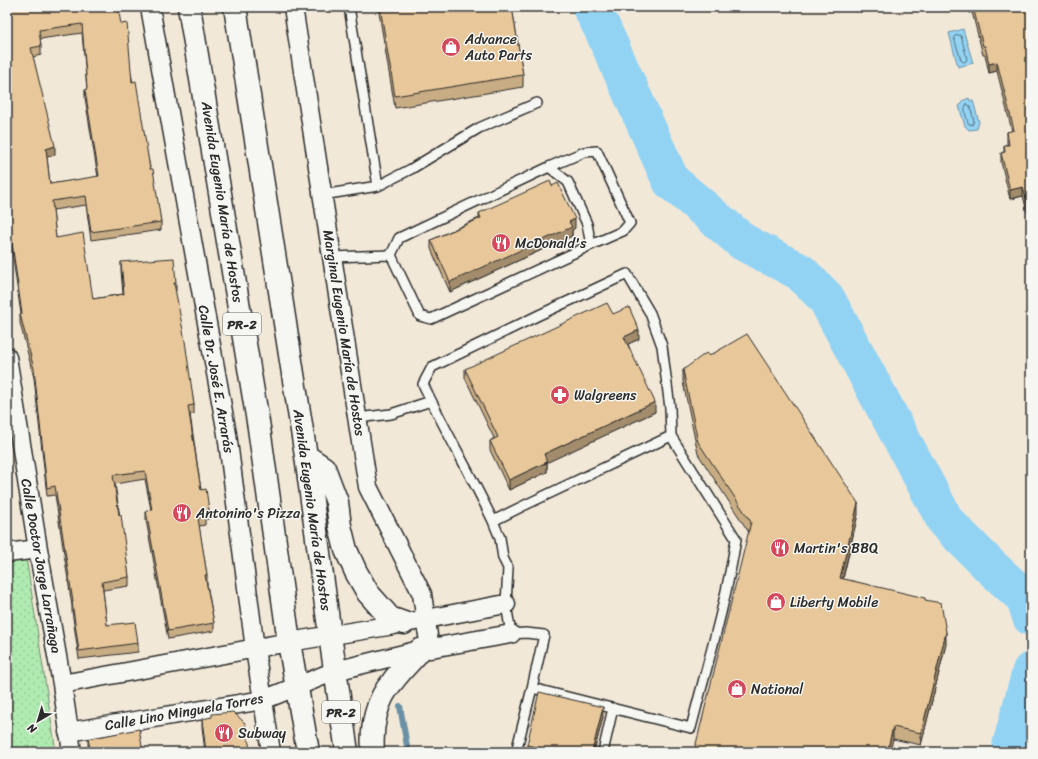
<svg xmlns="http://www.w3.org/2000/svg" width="1038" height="759" font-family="Sriracha,sans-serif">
  <defs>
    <pattern id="park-dots" width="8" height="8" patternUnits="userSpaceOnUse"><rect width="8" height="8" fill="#afebb0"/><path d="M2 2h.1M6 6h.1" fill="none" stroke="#97ca98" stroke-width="1.8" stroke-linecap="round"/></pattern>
  </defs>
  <rect width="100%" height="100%" fill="#f2e8d8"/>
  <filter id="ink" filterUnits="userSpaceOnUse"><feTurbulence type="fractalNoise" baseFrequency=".025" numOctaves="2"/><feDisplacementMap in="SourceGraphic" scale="8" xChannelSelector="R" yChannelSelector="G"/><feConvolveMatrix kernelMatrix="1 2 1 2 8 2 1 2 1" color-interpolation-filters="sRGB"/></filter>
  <g filter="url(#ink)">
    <path fill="url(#park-dots)" stroke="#6d8b6e" d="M26,557L56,752H7V560Z"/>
    <path fill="#92d3f4" stroke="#6990a4" d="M963,29L973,63L958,67L949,33Z
      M969,98L970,101H973L974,104L979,122L977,129L969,130L965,126L959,106L962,104V101Z"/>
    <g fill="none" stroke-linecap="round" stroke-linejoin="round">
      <path stroke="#546e7b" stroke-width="1" d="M959,35L961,36L967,59L966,61L963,62L961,60L954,38L955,36Z
        M967,104L970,106L974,121L972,125L968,123C967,117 962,108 967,104Z"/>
      <path stroke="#6990a4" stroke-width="6" d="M400,706L408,752"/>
      <path stroke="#92d3f4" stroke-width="38" d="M591,7L602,28L671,181L743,242L800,272L826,298L946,522L990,566L1025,598L1031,617
        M1011,752V746L1031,671"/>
      <g stroke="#2b2b2b" stroke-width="12">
        <path id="service" d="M549,167L568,182L587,224L591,245
          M378,186L411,169L479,128L537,103
          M322,195L378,186L349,7
          M332,257L391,255L420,316L431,319L591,245L623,231L630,223L597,151L584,152L549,167L399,238L391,255
          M357,418L391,414L431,401
          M493,521C471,475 445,430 423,384L432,367L539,315L627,274L650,313L662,346L670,408L671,436L736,539C726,603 707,665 691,728L532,688
          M516,752L532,688L544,635L526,633L511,634L506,604L508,568L503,558L500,538L493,521L523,506L671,436
          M603,752L613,708"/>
      </g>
      <g stroke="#2b2b2b" stroke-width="21">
        <path id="minor" d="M150,7L227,434L255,649L271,752
          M293,7L368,487L422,594L430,649
          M7,357L38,549L62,684L72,752
          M7,553L38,549
          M62,684L289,642L394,625L506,604
          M68,732L263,700L335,671L420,650L511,634"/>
      </g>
      <g stroke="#2b2b2b" stroke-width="25">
        <path id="trunk" d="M189,7L259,428L289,642L308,752
          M235,7L306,456L330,635L347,752
          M306,456L324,468L337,502L340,526L346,550L356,572L368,593L390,618L404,623
          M373,752C371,727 376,700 393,681C401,670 411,661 420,650"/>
      </g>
      <use href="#service" stroke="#f6f6f2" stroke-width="9"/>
      <use href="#minor" stroke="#f6f6f2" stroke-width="18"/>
      <use href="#trunk" stroke="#f6f6f2" stroke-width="22"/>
    </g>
    <path fill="#c8ac84" stroke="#2b2b2b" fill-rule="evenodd" d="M7,7L121,24L161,222V230L91,240L86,205L53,210L56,238L93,299L123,294L121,271V262L176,283V291H175L194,405V414H190L201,490L209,510V519H205V525L199,526L207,575V584L214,623V631L168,639L146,520V511L151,510L145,479L115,484L129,577V586L103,590L107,625L138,643V652L79,659L72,611V606L55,495L47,496L34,378L20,323V314H21L12,252L7,205ZM82,33L87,89L85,90V98L98,177L50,184L47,157L55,155L33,57L41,55V46L40,39Z
      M378,7H512L523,75V87L395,108Z
      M968,7H1031V227L1023,196L1010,199L1001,162V153L1004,152V145H1007V132L1012,131L997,71L989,73L985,55H983L972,12L969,13Z
      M479,213L575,228L572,230V236L450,292L431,249V240L479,218Z
      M639,339L628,344L655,412L547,462V472L509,490L490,450V441L494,438L465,378V369Z
      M683,370L858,514L843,579L925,600L946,644L921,745L893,739L748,531L698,454L683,382Z
      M7,502L9,513V521L7,522Z
      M603,717L594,752H527V745Z
      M202,719L250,749L252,752H205L202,727Z
      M88,739L143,752H89L88,747Z"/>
    <path fill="#a28c6c" stroke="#2b2b2b" d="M969,7H972V12L969,13Z
      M997,62V71L989,73V64Z
      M55,146V155L46,157V149Z
      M1023,187V196L1010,199V190Z
      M575,219V228L572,230V236L450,292V282Z
      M639,330V339L624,346V337Z
      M655,402V412L544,464V454Z
      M547,462V472L509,490V480Z
      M858,503V514L840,590V578Z
      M946,632V644L921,745V733Z
      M603,707V717L594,752H592Z
      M893,727V739L890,752H887Z"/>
    <path fill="#e8c89a" stroke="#2b2b2b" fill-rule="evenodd" d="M7,7H118L121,24L127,23L132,82L136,81L150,169H153L161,222L91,232L86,196L52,201L56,238L83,233L93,299L124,294L121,262L174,258L176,283H174L185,341L194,405L188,406L201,490L206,489L209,510L204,511L205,517L198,518L207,575H205L214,623L168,631L146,511L152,510L145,471L113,475L119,515H121L129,577L102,582L107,625L135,622L138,643L79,651L72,602H73L55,486L47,488L34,369L20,314H22L12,243L7,197ZM82,24L87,89L85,90L99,176L50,184L46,149L55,146L31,48L41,46L39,30Z
      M380,7H512L523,75L395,96Z
      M973,7H1031V218L1023,187L1010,190L1001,153L1005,152L1004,145H1009L1007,132L1014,130L997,62L989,64L985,46H983Z
      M550,181L552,186L558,183L575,219L569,222L572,227L450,282L431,240L481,218L479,213Z
      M607,303L613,314L629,307L639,330L624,337L655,402L544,454L547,462L509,480L490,441L498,437L465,369Z
      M747,334L858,503L840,578L925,598V600L941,603L946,632L921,733L893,727L887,752H694L751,522L698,442L683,370L706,353L709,356Z
      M7,502L9,513H7Z
      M539,692L603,707L592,752H556L527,745Z
      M233,712L245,723L250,749H251L252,752H206L202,719L212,717V714Z
      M139,729L143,752H91L88,739Z"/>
  </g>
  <defs>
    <g id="shop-disc" transform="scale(1)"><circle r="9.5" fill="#d1495b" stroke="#f6f6f2"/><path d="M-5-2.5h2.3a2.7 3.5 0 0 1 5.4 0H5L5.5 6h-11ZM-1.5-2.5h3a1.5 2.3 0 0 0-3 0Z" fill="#fff"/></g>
    <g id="restaurant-disc" transform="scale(1)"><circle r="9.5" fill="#d1495b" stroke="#f6f6f2"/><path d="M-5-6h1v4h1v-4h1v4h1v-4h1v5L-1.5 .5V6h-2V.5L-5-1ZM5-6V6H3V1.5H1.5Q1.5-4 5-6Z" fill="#fff"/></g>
    <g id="pharmacy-disc" transform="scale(1)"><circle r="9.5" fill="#d1495b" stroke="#f6f6f2"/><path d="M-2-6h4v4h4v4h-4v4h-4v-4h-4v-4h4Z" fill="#fff"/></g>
  </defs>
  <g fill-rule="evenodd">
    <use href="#shop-disc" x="451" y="47"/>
    <use href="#restaurant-disc" x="501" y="243"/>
    <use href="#pharmacy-disc" x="560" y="395"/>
    <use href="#restaurant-disc" x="182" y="513"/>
    <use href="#restaurant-disc" x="780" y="548"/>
    <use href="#shop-disc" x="776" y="602"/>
    <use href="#shop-disc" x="737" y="689"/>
    <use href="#restaurant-disc" x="224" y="733"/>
  </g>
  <g text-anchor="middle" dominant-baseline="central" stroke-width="3" stroke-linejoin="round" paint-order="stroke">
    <g fill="#f6f6f2" stroke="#686867" stroke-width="1">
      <rect x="223" y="313" width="38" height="22" rx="3"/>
      <rect x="322" y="701" width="38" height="22" rx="3"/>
    </g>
    <g font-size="13" font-weight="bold" fill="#2b2b2b">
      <text x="242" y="324">PR-2</text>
      <text x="341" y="712">PR-2</text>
    </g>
    <g font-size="14" fill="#2b2b2b" stroke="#f6f6f2" text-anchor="start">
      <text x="465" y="39">Advance<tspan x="465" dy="16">Auto Parts</tspan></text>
      <text x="515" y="243">McDonald's</text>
      <text x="574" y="395">Walgreens</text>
      <text x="196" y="513">Antonino's Pizza</text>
      <text x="794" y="548">Martin's BBQ</text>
      <text x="790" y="602">Liberty Mobile</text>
      <text x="751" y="689">National</text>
      <text x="238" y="733">Subway</text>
    </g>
    <g font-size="14" fill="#2b2b2b" stroke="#f6f6f2">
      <text transform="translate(222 202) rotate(81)">Avenida Eugenio María de Hostos</text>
      <text transform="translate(344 333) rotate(81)">Marginal Eugenio María de Hostos</text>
      <text transform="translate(216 379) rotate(80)">Calle Dr. José E. Arrarás</text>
      <text transform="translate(312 510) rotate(82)">Avenida Eugenio María de Hostos</text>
      <text transform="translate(41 566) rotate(80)">Calle Doctor Jorge Larrañaga</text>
      <text transform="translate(184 712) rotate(-10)">Calle Lino Minguela Torres</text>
    </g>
  </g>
  <rect width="1038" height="759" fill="none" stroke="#f6f6f2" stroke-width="24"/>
  <rect x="12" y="12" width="1014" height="735" fill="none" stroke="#2b2b2b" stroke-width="1.5" filter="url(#ink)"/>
  <g transform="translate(38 721) rotate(218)" stroke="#f6f6f2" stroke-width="3" paint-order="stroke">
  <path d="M0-3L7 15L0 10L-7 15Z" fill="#2b2b2b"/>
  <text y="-6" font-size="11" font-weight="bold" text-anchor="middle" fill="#2b2b2b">N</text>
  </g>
</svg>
